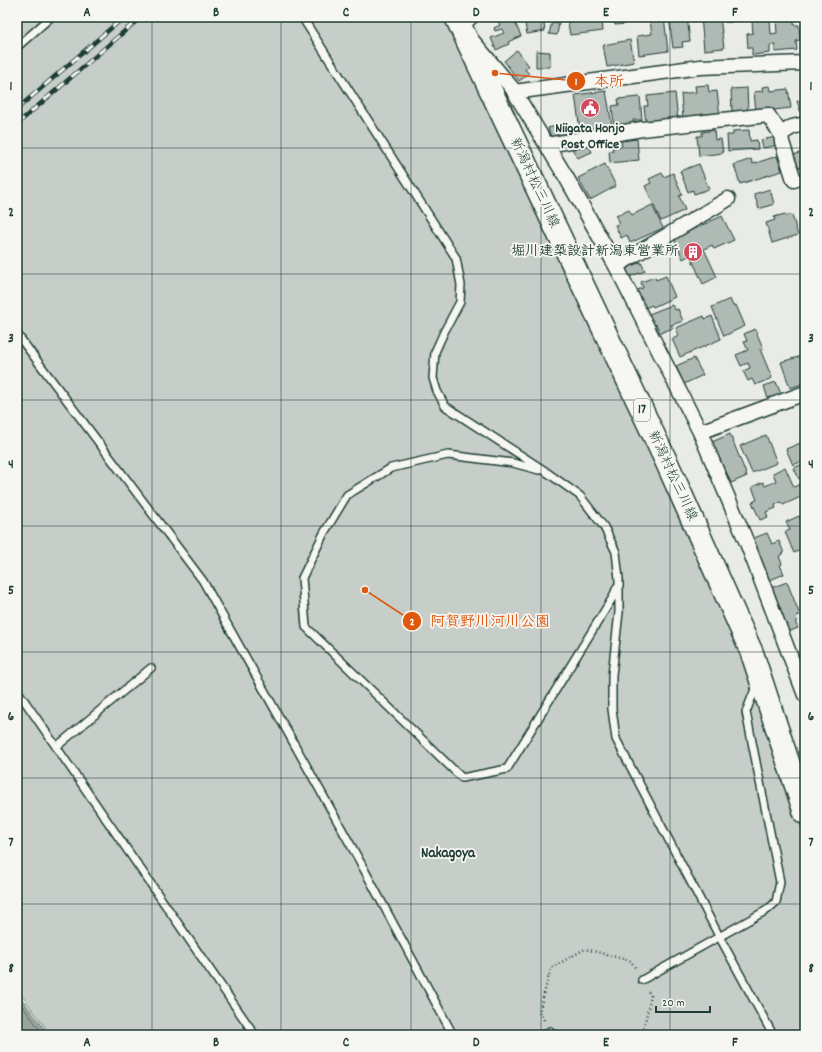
<svg xmlns="http://www.w3.org/2000/svg" width="822" height="1052" font-family="Dekko,'Klee One',sans-serif">
  <rect width="100%" height="100%" fill="#e9ebe7"/>
  <filter id="ink" filterUnits="userSpaceOnUse"><feTurbulence type="fractalNoise" baseFrequency=".025" numOctaves="2"/><feDisplacementMap in="SourceGraphic" scale="8" xChannelSelector="R" yChannelSelector="G"/><feConvolveMatrix kernelMatrix="1 2 1 2 8 2 1 2 1" color-interpolation-filters="sRGB"/></filter>
  <g filter="url(#ink)">
    <path fill="#c7cec9" stroke="#73867e" d="M17,17H446L617,377L746,664L805,838V1035H51L17,989Z"/>
    <path fill="#99a6a0" stroke="#687c75" d="M17,993L49,1035H17Z"/>
    <g fill="none" stroke-linecap="round" stroke-linejoin="round">
      <path stroke="#50675f" stroke-width="1" d="M17,999L44,1035"/>
    </g>
    <path fill="#b0bab5" stroke="#1f3d34" d="M507,17L508,20L513,18L521,36L508,42L509,44L496,50L491,38L504,33L502,29L495,31L494,28L500,25L498,21Z
      M520,17H543L545,31L527,34L524,19L520,20Z
      M567,17H624L625,24L615,25L614,20L602,21L603,31L570,35Z
      M635,17H647V18L664,17L668,51L639,55L637,36L652,34L650,21L636,22Z
      M669,17H687L690,41L682,42L683,47L673,48Z
      M701,17H720L724,48L704,50Z
      M724,17H732V22H725Z
      M794,18V25H799L800,40L796,41L797,50L775,52V45H770V53L752,55V48H748L747,34L753,33L752,21L770,20L771,34L777,33L776,20Z
      M552,22L559,23L557,35L549,34Z
      M630,40L634,62L607,67L603,45Z
      M802,41H805V51H803Z
      M517,50L529,66L525,69L529,74L519,81L504,61Z
      M536,51L550,52V67H536Z
      M708,85L709,92L717,91L720,116L683,119L681,94L696,92L695,86Z
      M770,86L771,91L788,89L791,108L756,112L754,92L763,91L762,87Z
      M747,88L748,111H732L731,89Z
      M606,91L612,125L580,130L575,95Z
      M805,91V118L803,119L797,101L804,99L802,92Z
      M675,93L678,120L646,124L644,106H648L647,96Z
      M640,97L642,120H633L634,126H614L612,106L619,105L618,99Z
      M567,123L570,136L552,141L548,128Z
      M714,130L715,140L721,139L723,153L699,156L697,136H702V132Z
      M749,130L750,141L757,140L758,149L728,151L727,135H733V131Z
      M805,132V145L801,134Z
      M776,137L778,145L763,148L761,140Z
      M637,139L639,160L610,163L609,151H613L612,148L622,146L621,141Z
      M587,142L592,152L577,158L572,148Z
      M805,151V166L798,168L794,155Z
      M777,156L782,171L740,184L734,165L751,159L753,164Z
      M605,164L616,186L590,200L578,178Z
      M699,164L709,189L694,194L693,190L688,192L680,171Z
      M662,173L664,177L673,173L682,194L679,196L685,210L661,221L645,186L651,183L649,179Z
      M770,189L774,204L759,209L754,194Z
      M652,205L663,228L630,243L627,235L621,238L615,225L619,224L616,216L629,210L632,215Z
      M785,214L786,216L792,215L798,235L772,243L766,223L775,220L774,217Z
      M722,216L734,240L714,249L712,245L704,249L717,277L703,284L690,255L683,259L674,238Z
      M641,262L645,271L629,277L626,268Z
      M666,276L675,297L653,307L652,305L645,308L637,290L643,288L641,282L655,277L656,280Z
      M730,299L733,306L736,305L745,326L724,336L712,307Z
      M672,305L675,310L678,309L683,321L671,325L673,328L660,333L656,324L653,326L649,314Z
      M704,316L705,319L712,316L721,339L680,357L672,339L679,336L676,328Z
      M755,329L763,348L760,349L772,378L755,385L752,379L748,381L743,371L750,368L748,363L741,366L736,355L748,350L744,342L747,341L744,334Z
      M805,355V383L790,388L781,362Z
      M694,358L703,375L684,384L676,366Z
      M776,382L781,394L768,399L764,386Z
      M730,434L747,476L731,483L726,471L724,472L712,442Z
      M766,435L777,463L752,473L740,446Z
      M803,442L805,452L802,453L805,460L793,465L786,449Z
      M805,463V476L799,479L794,468Z
      M785,467L794,487L801,484L805,495L783,505L781,502L775,505L776,508L766,512L768,517L760,520L752,502L757,500L752,487L763,482L765,486L776,481L773,473Z
      M799,516L801,521L805,519V548L794,553L785,532L790,530L786,522Z
      M767,533L772,544L779,541L784,553L779,556L782,564L780,565L784,574L768,581L751,539Z
      M787,582L800,615L796,616L797,621L795,622L798,628L788,632L771,588Z"/>
    <g fill="none" stroke-linecap="round" stroke-linejoin="round">
      <g stroke="#1f3d34" stroke-width="10">
        <path id="service" d="M302,17L456,258L461,285L460,302L444,332L435,352L433,378L437,391L445,406L545,471L580,496L604,527L616,552L619,579V612L612,675V709L616,739L719,936L773,1035
          M17,47L51,17
          M17,334L203,581L358,858L453,1035
          M539,470L513,463L448,455L391,468L347,495L324,533L302,578L306,627L462,778L507,769L613,597L617,587
          M17,690L255,1035
          M56,747L151,668
          M642,980L767,910L776,902L780,882L746,712L757,684
          M543,1035L550,1031"/>
      </g>
      <g stroke="#1f3d34" stroke-width="17">
        <path id="minor" d="M471,17L460,26L512,88L566,177L616,266L700,432L747,543L805,695
          M514,92L700,67L805,63
          M547,145L642,129L768,115L781,134
          M794,180L782,142L781,134L792,127L805,124
          M616,266L728,199
          M700,432L805,393"/>
      </g>
      <g stroke="#1f3d34" stroke-width="25">
        <path id="primary" d="M456,17L667,463L752,653L805,813"/>
      </g>
      <path stroke="#1f3d34" stroke-width="2.5" stroke-dasharray="1 3" stroke-linecap="butt" d="M544,1020L539,1012L551,968L585,949L631,961L636,969
        M642,1035L651,996L648,991"/>
      <use href="#service" stroke="#f6f6f2" stroke-width="7"/>
      <use href="#minor" stroke="#f6f6f2" stroke-width="14"/>
      <use href="#primary" stroke="#f6f6f2" stroke-width="22"/>
      <g stroke="#1f3d34" stroke-width="4.5">
        <path id="rail" d="M17,109L124,17
          M17,124L141,17"/>
      </g>
      <use href="#rail" stroke="#f6f6f2" stroke-width="3" stroke-dasharray="9" stroke-linecap="butt"/>
    </g>
  </g>
  <path fill="none" stroke="#1f3d34" stroke-width="1" stroke-opacity="0.55" d="M152,17V1035M281,17V1035M411,17V1035M541,17V1035M670,17V1035M17,148H805M17,274H805M17,400H805M17,526H805M17,652H805M17,778H805M17,904H805"/>
  <defs>
    <g id="civic-disc" transform="scale(1)"><circle r="9.5" fill="#d1495b" stroke="#f6f6f2"/><path d="M-.6-6.5H3V-4.5H.6V-3L4-1V1h2V6H-6V1h2V-1L-.6-3ZM-1.2 2.5V6h2.4V2.5Z" fill="#fff"/></g>
    <g id="building-disc" transform="scale(1)"><circle r="9.5" fill="#d1495b" stroke="#f6f6f2"/><path d="M-4-6H4V6H1V3H-1V6H-4ZM-2.5-4.3h1.7v1.8h-1.7ZM.8-4.3h1.7v1.8H.8ZM-2.5-1h1.7V.8h-1.7ZM.8-1h1.7V.8H.8Z" fill="#fff"/></g>
  </defs>
  <g fill-rule="evenodd">
    <use href="#civic-disc" x="590" y="108"/>
    <use href="#building-disc" x="693" y="252"/>
  </g>
  <g text-anchor="middle" dominant-baseline="central" stroke-width="3.5" stroke-linejoin="round" paint-order="stroke">
    <rect fill="#f6f6f2" stroke="#60746d" stroke-width="1" x="634" y="399" width="16" height="22" rx="3"/>
    <g font-size="13" font-weight="bold" fill="#1f3d34">
      <text x="642" y="410">17</text>
    </g>
    <g font-size="14" font-weight="bold" fill="#1f3d34" stroke="#f6f6f2">
      <text x="590" y="129">Niigata Honjo<tspan x="590" dy="16">Post Office</tspan></text>
      <text x="679" y="252" text-anchor="end">堀川建築設計新潟東営業所</text>
    </g>
    <g font-size="14" fill="#1f3d34" stroke="#f6f6f2">
      <text transform="translate(534 183) rotate(65)">新潟村松三川線</text>
      <text transform="translate(672 476) rotate(65)">新潟村松三川線</text>
    </g>
    <g font-size="15" font-weight="bold" fill="#1f3d34" stroke="#f6f6f2">
      <text x="448" y="854">Nakagoya</text>
    </g>
  </g>
  <path fill="none" stroke="#de580e" stroke-width="1.5" d="M495 73L576 81M365 590L412 621"/>
  <g fill="#de580e" stroke="#f6f6f2" stroke-width="1.5">
    <circle cx="495" cy="73" r="4"/>
    <circle cx="365" cy="590" r="4"/>
    <circle cx="576" cy="81" r="10"/>
    <circle cx="412" cy="621" r="10"/>
  </g>
  <g font-size="12" text-anchor="middle" font-weight="bold" fill="#fff">
    <text x="576" y="85">1</text>
    <text x="412" y="625">2</text>
  </g>
  <g font-size="15" text-anchor="middle" font-weight="bold" fill="#de580e" stroke="#f6f6f2" stroke-width="3.5" stroke-linejoin="round" paint-order="stroke">
    <text x="609" y="86">本所</text>
    <text x="490" y="626">阿賀野川河川公園</text>
  </g>
  <rect width="822" height="1052" fill="none" stroke="#f6f6f2" stroke-width="44"/>
  <path d="M656 1006v6h54v-6" fill="none" stroke="#1f3d34" stroke-width="2"/>
  <text x="662" y="1006" font-size="12" fill="#1f3d34" stroke="#f6f6f2" stroke-width="3" paint-order="stroke">20 m</text>
  <rect x="22" y="22" width="778" height="1008" fill="none" stroke="#1f3d34" stroke-width="1.5"/>
  <g font-size="13" text-anchor="middle" font-weight="bold" fill="#1f3d34">
    <text x="87" y="16">A</text>
    <text x="216" y="16">B</text>
    <text x="346" y="16">C</text>
    <text x="476" y="16">D</text>
    <text x="606" y="16">E</text>
    <text x="735" y="16">F</text>
    <text x="11" y="90">1</text>
    <text x="811" y="90">1</text>
    <text x="11" y="216">2</text>
    <text x="811" y="216">2</text>
    <text x="11" y="342">3</text>
    <text x="811" y="342">3</text>
    <text x="11" y="468">4</text>
    <text x="811" y="468">4</text>
    <text x="11" y="594">5</text>
    <text x="811" y="594">5</text>
    <text x="11" y="720">6</text>
    <text x="811" y="720">6</text>
    <text x="11" y="846">7</text>
    <text x="811" y="846">7</text>
    <text x="11" y="972">8</text>
    <text x="811" y="972">8</text>
    <text x="87" y="1046">A</text>
    <text x="216" y="1046">B</text>
    <text x="346" y="1046">C</text>
    <text x="476" y="1046">D</text>
    <text x="606" y="1046">E</text>
    <text x="735" y="1046">F</text>
  </g>
</svg>
